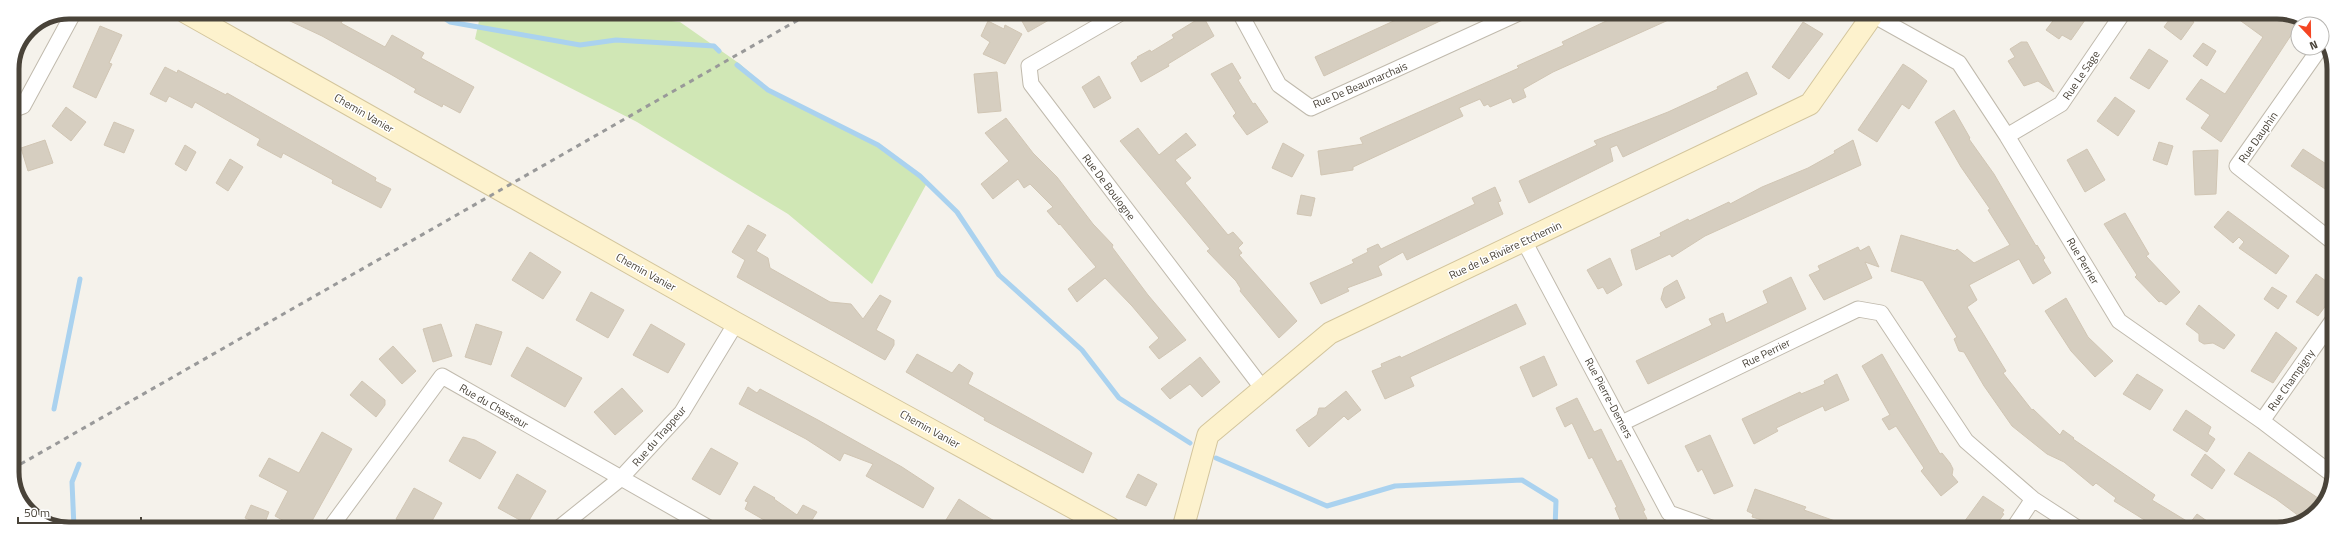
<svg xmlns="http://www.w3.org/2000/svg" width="2346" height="541" font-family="'Titillium Web',sans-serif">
  <rect width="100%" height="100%" fill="#f5f2eb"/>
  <path fill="#d0e7b5" d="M481,12H596L680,22L740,64L768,90L878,145L927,183L872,284L788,214L637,122L475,39Z"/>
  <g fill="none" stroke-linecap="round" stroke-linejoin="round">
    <path stroke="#aad2ef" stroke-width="5" d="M435,12L450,22L580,45L616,40L714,46L719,51
      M737,65L768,90L878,145L920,176L957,212L999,275L1082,350L1119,398L1190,443
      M54,409L80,279
      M1216,458L1327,506L1395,486L1522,480L1556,501L1555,529
      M74,528L72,482L79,464"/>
  </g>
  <path fill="#d6cec0" stroke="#d1c6b4" d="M271,12H348L341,23L385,47L392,35L424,53L421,58L474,87L460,113L443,104L442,107L414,92L416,89L392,75L322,36Z
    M1017,12H1026L1061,13L1028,32Z
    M1411,13H1457L1324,76L1315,57Z
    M1623,13H1684L1553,72L1523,89L1526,97L1513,103L1511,98L1490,107L1488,104L1484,106L1480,99L1459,108L1463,116L1353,167V170L1321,175L1318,151L1363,144L1360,138L1519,68L1517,66L1564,45L1562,42Z
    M2059,13H2090L2071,40L2062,35L2059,39L2046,30Z
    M2174,13H2181L2194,22L2181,40L2164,27Z
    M2230,13H2288L2301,20L2221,142L2201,128L2210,115L2186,99L2201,79L2225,94L2263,37Z
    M1203,16L1214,36L1168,64L1169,66L1141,82L1131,63L1138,58L1137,57L1150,50L1151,52L1174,38L1172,35Z
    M988,21L1004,29L1005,25L1022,34L1005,64L983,54L990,42L981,36Z
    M1803,22L1823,34L1789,79L1772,67Z
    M100,26L122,35L109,63L112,64L96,98L73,87Z
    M2021,42H2027L2054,92L2038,81L2024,86L2008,61L2015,57L2010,49Z
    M2203,43L2216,51L2207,66L2193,56Z
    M2149,49L2168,61L2149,89L2130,78Z
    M1232,63L1241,78L1238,80L1253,104L1255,103L1268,122L1247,135L1233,116L1236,113L1211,74Z
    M1903,64L1914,71L1927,81L1909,109L1902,104L1877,142L1858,130Z
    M165,67L177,73L178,70L226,95L227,93L376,178L375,181L391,189L381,208L332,183L333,180L283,153L281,158L257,145L260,139L195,102L192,108L169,96L166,102L150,94Z
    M997,72L1001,111L978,113L974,74Z
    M1747,72L1757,94L1623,157L1617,145L1610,148L1613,161L1529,203L1519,181L1597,145L1594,141L1668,112L1718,89L1717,87Z
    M1099,76L1111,98L1094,108L1082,87Z
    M2115,97L2135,111L2118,136L2097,121Z
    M66,107L86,122L71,141L52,126Z
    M1954,110L1970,138L1969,139L1994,174L2036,246L2037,245L2045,258L2043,260L2051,273L2033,284L2019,259L1969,285L1977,300L1967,307L2006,371L2003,373L2032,410L2033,409L2060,435L2063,430L2074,438L2073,439L2155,495L2152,500L2190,523L2197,514L2207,521L2201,529H2159L2114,501L2116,498L2096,483L2093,486L2064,462L2047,454L2012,426L1984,386L1964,352L1959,351L1954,339L1957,337L1923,281L1891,271L1901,235L1955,251L1957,249L1974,263L2010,245L1988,210L1990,209L1961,167L1935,122Z
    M1006,118L1033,153L1057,177L1093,224L1113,245L1112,247L1148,295L1186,340L1159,359L1149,347L1159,338L1132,306L1105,278L1077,302L1068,289L1096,267L1060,224L1059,225L1047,211L1053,207L1030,184L1024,188L1018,179L993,199L981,184L1009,161L985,133Z
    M114,122L134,130L124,153L104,145Z
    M1138,128L1159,155L1186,133L1196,145L1175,160L1191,178L1185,183L1228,235L1233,232L1243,243L1238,248L1242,253L1239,255L1297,321L1279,338L1240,291L1241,289L1236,281L1207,251L1210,249L1120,141Z
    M45,140L53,163L28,171L21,148Z
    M1853,140L1861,165L1705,236L1672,257L1670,254L1636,270L1631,250L1661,236L1660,233L1688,219L1689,221L1729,202L1730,204L1762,187L1808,168L1835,153L1834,151Z
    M2159,142L2173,146L2167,165L2153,160Z
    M1283,143L1304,155L1292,177L1272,168Z
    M185,145L196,152L186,171L175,164Z
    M2087,149L2105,180L2085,192L2067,160Z
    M2303,149L2334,169V195L2291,166Z
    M2218,150L2216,194L2195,195L2193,151Z
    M230,159L243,167L228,191L216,183Z
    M1495,187L1501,201L1498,202L1503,214L1407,260L1403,252L1378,266L1382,275L1347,288L1349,291L1321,304L1310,283L1354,263L1352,260L1368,252L1367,249L1378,244L1381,249L1475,204L1472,198Z
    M1301,195L1315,198L1311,216L1297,214Z
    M2228,211L2289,256L2276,274L2239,248L2244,242L2239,237L2233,243L2214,227Z
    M2125,213L2149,254L2146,256L2180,292L2166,305L2161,301L2159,302L2135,277L2137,275L2104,224Z
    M748,225L766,235L756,251L768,258L770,268L830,302L851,304L863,319L880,295L891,301L876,330L894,340V345L885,360L737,277L745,260L732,252Z
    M1869,246L1879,267L1865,262L1872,278L1824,300L1809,275L1820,270L1818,266L1858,247L1860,251Z
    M530,252L561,272L543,299L512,280Z
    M1610,258L1622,285L1607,294L1603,287L1598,289L1587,270Z
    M2316,274L2333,286V296L2318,316L2296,302Z
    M1791,277L1806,309L1648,384L1636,361L1712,325L1709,319L1723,313L1726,323L1768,303L1763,291Z
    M1677,280L1685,298L1666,308L1661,299L1664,288Z
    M2272,287L2287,296L2278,309L2264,299Z
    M591,292L624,310L608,338L576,320Z
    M2066,298L2088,337L2113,361L2095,377L2071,351L2045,311Z
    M1516,304L1526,324L1410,377L1414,386L1385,399L1372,371L1382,367L1381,364L1400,356L1401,358Z
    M2199,305L2235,335L2224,349L2213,343L2204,344L2199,341V334L2186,324Z
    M441,324L452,356L433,362L423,329Z
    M476,324L502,332L491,365L465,357Z
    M651,324L685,344L668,373L633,355Z
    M2276,332L2297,348L2273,383L2251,371Z
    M393,346L416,371L402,384L379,359Z
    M527,347L582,378L565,407L511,376Z
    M917,354L952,373L959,364L973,373L968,384L1092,453L1083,473L984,420L985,418L906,372Z
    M1882,354L1940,454L1942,453L1950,463L1953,469L1952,475L1958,482L1941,496L1921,471L1924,468L1896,426L1889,430L1882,419L1890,415L1862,366Z
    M1544,356L1557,385L1533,397L1520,367Z
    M1200,357L1220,382L1202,397L1190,384L1170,399L1161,389Z
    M1837,374L1849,400L1825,411L1823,406L1776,428L1778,431L1754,444L1742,419L1800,392L1801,394L1825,384L1824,381Z
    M2137,374L2163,390L2150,410L2123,394Z
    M362,381L385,400V405L376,417L350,395Z
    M748,387L757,393L760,389L818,420L902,467L934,488L923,508L866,476L873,464L844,453L840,461L806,439L739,404Z
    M622,388L643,411L615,435L594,412Z
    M1346,391L1361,410L1348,420L1344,416L1309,447L1296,430L1317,415L1319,408H1325Z
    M1577,398L1594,432L1601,429L1617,462L1621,460L1645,510L1643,511L1647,519L1624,529L1615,508L1617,507L1592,457L1589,459L1572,423L1565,427L1556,408Z
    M2186,410L2211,427L2208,434L2215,439L2207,452L2173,430Z
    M322,432L352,449L308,528H297L275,516L288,491L259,476L269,458L299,473Z
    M1710,435L1733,486L1714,494L1702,469L1698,472L1685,446Z
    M463,437L475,440L496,452L480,479L449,461Z
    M711,448L738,463L720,495L692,479Z
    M2249,452L2318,498L2316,502L2320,505L2314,515L2303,519L2276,499L2234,474Z
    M2205,454L2225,470L2212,489L2191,475Z
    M517,474L546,491L527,524L498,508Z
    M1138,474L1157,484L1146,506L1126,497Z
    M754,486L775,498L774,499L797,515L803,505L817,512L810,523L817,528H778L745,509L748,502L745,501Z
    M414,488L442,503L428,528H413L396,519Z
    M1755,489L1806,507L1804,510L1852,527L1851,529H1792L1752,517L1753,514L1747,511Z
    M1983,496L2004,510L2002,513L2004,514L1993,529H1959Z
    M959,499L976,510L1006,528H941Z
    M251,505L269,512L264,525L245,518Z"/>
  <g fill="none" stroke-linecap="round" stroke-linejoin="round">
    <g stroke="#c0baad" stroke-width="17">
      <path id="street" d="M1121,13L1029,66L1031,84L1263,389
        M1240,13L1279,85L1311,108L1519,13
        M1873,15L1959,63L2007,136L2119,321L2262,421L2333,475
        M2320,48L2237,166L2333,242
        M12,110L23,106L74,12
        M2007,136L2061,104L2123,13
        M1524,241L1669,513L1714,529
        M2262,421L2333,320
        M1622,423L1858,309L1881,313L1966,441L2033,499L2079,529
        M333,528V524L442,376L709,528
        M559,528L620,479L682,412L736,323
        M2013,529L2033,499"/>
    </g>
    <g stroke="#d3c59c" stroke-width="23">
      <path id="secondary" d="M185,12L736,323L1110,528
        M1183,528L1208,435L1330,333L1810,104L1874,13"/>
    </g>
    <use href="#street" stroke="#fff" stroke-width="15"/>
    <use href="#secondary" stroke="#fdf2cd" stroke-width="21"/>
    <path stroke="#999" stroke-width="3" stroke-dasharray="5 5" stroke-linecap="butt" d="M12,469L812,12"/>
  </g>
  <g text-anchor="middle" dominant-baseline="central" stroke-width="3" stroke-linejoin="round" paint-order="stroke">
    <g font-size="11" fill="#494339" stroke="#fff">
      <text transform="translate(2081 75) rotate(-56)">Rue Le Sage</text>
      <text transform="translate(1360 85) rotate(-23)">Rue De Beaumarchais</text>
      <text transform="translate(364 113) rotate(30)">Chemin Vanier</text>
      <text transform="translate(2258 137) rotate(-55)">Rue Dauphin</text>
      <text transform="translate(1109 187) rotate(53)">Rue De Boulogne</text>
      <text transform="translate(1505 250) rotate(-25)">Rue de la Rivière Etchemin</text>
      <text transform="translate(2083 261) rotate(59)">Rue Perrier</text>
      <text transform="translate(646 272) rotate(29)">Chemin Vanier</text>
      <text transform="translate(1766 353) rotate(-26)">Rue Perrier</text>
      <text transform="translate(2291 380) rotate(-55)">Rue Champigny</text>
      <text transform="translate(1609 398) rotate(62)">Rue Pierre-Demers</text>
      <text transform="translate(494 406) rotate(30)">Rue du Chasseur</text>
      <text transform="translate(930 429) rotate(29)">Chemin Vanier</text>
      <text transform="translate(659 436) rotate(-49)">Rue du Trappeur</text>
    </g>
  </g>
  <path d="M0 0H2346V541H0ZM69 19H2277A50 50 0 0 1 2327 69V472A50 50 0 0 1 2277 522H69A50 50 0 0 1 19 472V69A50 50 0 0 1 69 19Z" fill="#fff" fill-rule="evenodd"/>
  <path fill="none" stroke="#494339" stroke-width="5" d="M69 19H2277A50 50 0 0 1 2327 69V472A50 50 0 0 1 2277 522H69A50 50 0 0 1 19 472V69A50 50 0 0 1 69 19Z"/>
  <g transform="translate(2310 36) rotate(158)"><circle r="19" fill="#ffffff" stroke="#b6b4b0"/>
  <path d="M0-3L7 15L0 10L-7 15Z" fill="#f44523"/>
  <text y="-6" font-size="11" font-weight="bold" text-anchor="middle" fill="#494339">N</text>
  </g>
  <path d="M18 517v6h123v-6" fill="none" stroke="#494339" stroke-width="2"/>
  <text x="24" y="517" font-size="12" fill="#494339" stroke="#ffffff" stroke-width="3" paint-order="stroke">50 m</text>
</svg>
